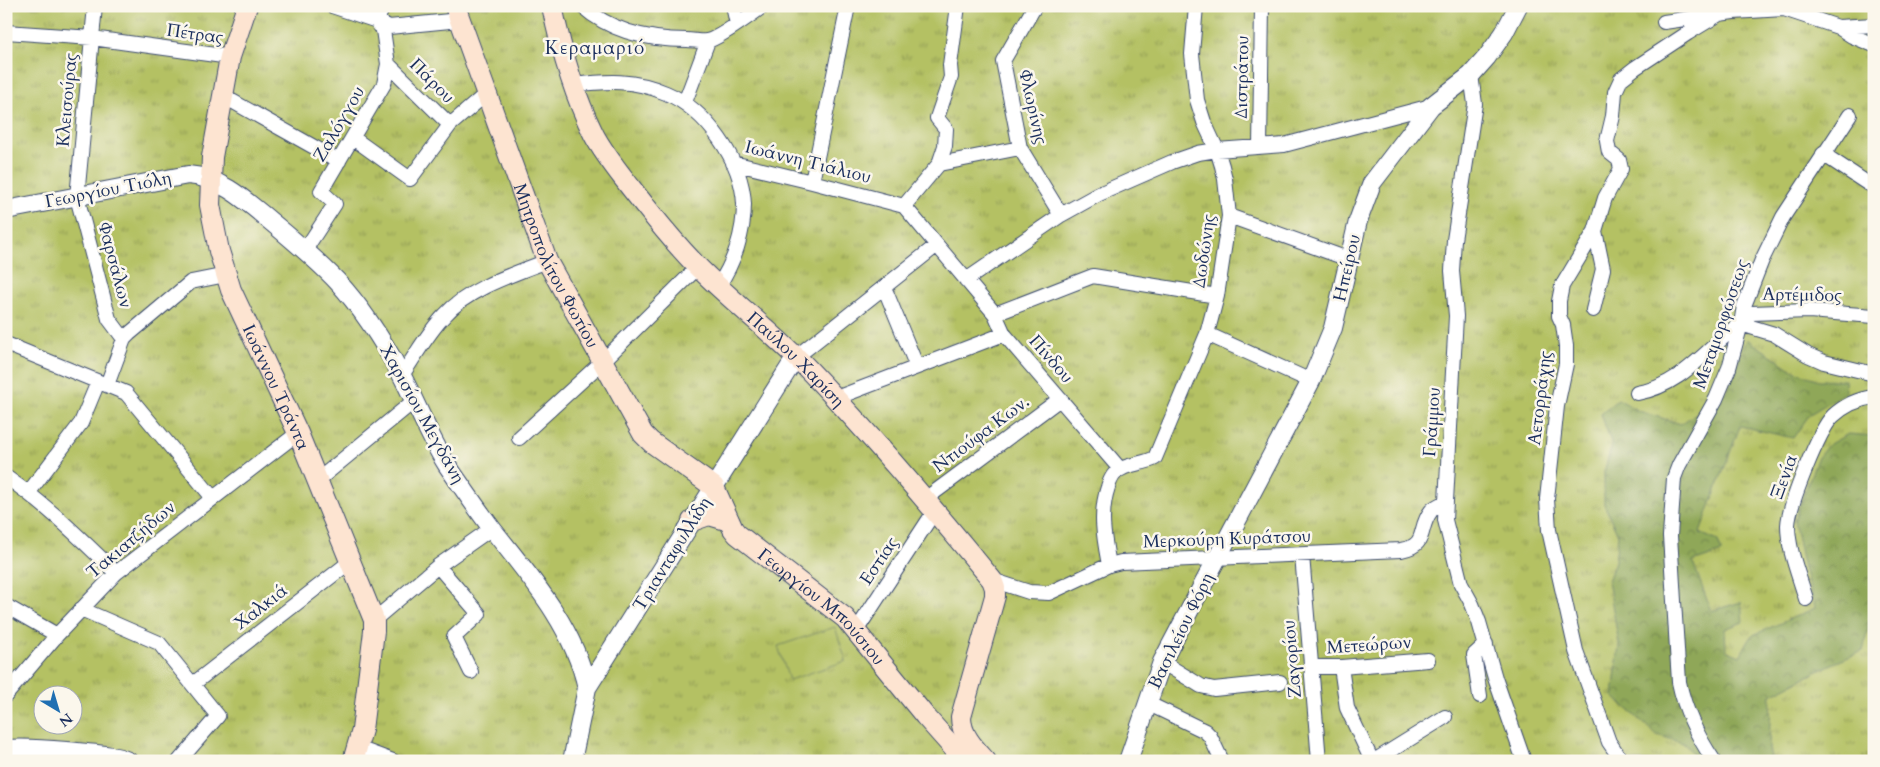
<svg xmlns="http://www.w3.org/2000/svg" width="1880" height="767" font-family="Cardo,serif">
  <defs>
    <pattern id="grass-tufts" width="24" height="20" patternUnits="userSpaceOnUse" patternTransform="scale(1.25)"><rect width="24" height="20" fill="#b4c163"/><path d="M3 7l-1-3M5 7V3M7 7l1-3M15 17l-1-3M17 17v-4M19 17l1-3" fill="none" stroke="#929d55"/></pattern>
    <pattern id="forest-crowns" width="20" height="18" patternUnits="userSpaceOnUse" patternTransform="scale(1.25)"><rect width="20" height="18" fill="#8fa759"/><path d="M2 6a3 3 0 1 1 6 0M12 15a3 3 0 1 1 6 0" fill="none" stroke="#74884d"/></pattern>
  </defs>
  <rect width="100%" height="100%" fill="#fbf7ec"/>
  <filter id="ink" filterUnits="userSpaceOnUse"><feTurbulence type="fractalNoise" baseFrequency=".02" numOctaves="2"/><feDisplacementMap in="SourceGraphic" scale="10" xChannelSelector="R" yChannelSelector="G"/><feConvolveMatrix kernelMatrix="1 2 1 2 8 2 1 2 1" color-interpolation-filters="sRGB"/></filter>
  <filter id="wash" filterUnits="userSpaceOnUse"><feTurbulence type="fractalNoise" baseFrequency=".0096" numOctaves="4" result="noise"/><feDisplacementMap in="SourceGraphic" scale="20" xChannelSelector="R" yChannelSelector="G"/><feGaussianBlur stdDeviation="1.12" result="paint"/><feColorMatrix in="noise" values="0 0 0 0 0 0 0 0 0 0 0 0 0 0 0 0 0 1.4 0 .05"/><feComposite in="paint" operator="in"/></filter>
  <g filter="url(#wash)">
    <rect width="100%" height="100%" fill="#efe4c7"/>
    <path fill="url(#grass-tufts)" stroke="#687860" fill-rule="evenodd" d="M6,6H1874V761H6ZM42,694H72V724H42Z"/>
    <path fill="url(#forest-crowns)" stroke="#556b5c" d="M1747,339L1796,372L1819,380H1845L1846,392L1810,414L1793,438L1740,426L1700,533L1718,541L1722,552L1693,562L1711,611L1741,602L1743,622L1725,629L1726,650L1740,656L1751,636L1815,608L1804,568L1794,521L1817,459L1828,445L1848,434L1874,436V600L1863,651L1830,665L1771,695L1769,749L1772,761H1697L1686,744L1657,735L1613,696L1619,644L1608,581L1615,561L1618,535L1604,504V472L1612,445L1601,414L1618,399L1639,411L1681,424L1727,391Z"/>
    <path fill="#b4c163" stroke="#687860" d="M835,627L846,661L789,680L778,646Z"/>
  </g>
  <g filter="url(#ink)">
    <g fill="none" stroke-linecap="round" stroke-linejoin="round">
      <g stroke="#3b4a6e" stroke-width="16">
        <path id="minor" d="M95,6L77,197L109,319L124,339
          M332,6L377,21L389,27L460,20
          M582,6C611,32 650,40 687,40C693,40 701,42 707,41C718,39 752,14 763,6
          M733,6L737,24
          M1035,6L1003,61L1020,148L1061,215
          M377,21L383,6
          M1664,22L1733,12L1784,9L1838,27L1852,36L1874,45
          M1838,27L1874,25
          M6,32L92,38L230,57
          M388,64L450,125
          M1471,75L1475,104L1454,240L1452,271L1456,316L1445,520L1461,584L1472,604L1479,622L1495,678L1524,761
          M573,85C607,81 634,79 666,93C706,110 742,160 744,204C744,233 734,263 718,286
          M223,96L339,161
          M685,102L708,41
          M353,138L410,179L450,125L486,94
          M1260,147L1262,6
          M1823,154L1867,183L1874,186
          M733,163L812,182L904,206L995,314L1004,334L1120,469
          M939,164L1020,148
          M812,182L848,6
          M904,206L939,164L945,146L946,129L937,118L951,77L950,65L958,6
          M1229,216L1348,259
          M305,250L335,204L321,191L384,84L388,64L383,30L365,6
          M966,280L1061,215L1099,194L1172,162L1198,153L1217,150L1284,145L1431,106
          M884,287L917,367
          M1593,310L1603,269L1595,231
          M995,314L1093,276L1217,296
          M1741,324L1774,334L1808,355L1824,362L1874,374
          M1207,334L1311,381
          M6,344L126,393L213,498
          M796,357L937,245
          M402,375C416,355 428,332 445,315C469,288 514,274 547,261
          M107,385L124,339L129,334L191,282L226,275
          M1637,393C1674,387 1698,360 1725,336C1734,328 1743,322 1752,313L1809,311L1874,316
          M836,398L1004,334
          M519,438L602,362L698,267
          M6,477C47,505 81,539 116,573
          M318,480L414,401
          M29,492L81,423L98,382
          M924,500L1060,399
          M1302,555L1319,761
          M1109,565C1104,538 1099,514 1108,487C1110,480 1114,472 1121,469C1132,463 1144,464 1155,458L1207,334L1217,296L1229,216L1225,179L1222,166L1217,150L1204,122L1197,100L1192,54L1196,6
          M438,566L479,614L454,637L471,672
          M992,580L1029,592L1049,593L1109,565L1121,562L1401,550C1429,545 1417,529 1431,511C1434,507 1440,505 1445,502
          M1806,599C1799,575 1788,550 1788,525C1789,505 1819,430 1833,416C1845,405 1858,399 1874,397
          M6,606L57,635
          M81,609L159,643L218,716L179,761
          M374,620L438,566L492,528
          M856,631L934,512
          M1162,662L1201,686L1214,689L1280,682
          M1311,667H1341L1428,660
          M1341,667L1347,708L1372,761
          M193,684L351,561
          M6,695L57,635L116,573L298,433
          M1480,696L1474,655L1486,644
          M1147,703L1205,731L1210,736L1222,761
          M358,748L393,761
          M1374,761L1445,717
          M1622,761L1609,742L1576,651L1549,530L1547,499L1557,406L1566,364V346L1563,325L1559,316V301L1562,286L1595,231L1605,198L1621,169L1619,160L1609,152L1607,141L1613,116L1615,92L1621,79L1635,68L1688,33L1721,13
          M1714,761C1697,736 1685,711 1679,682L1670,536L1674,478L1679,465L1716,399L1729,368L1741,324L1744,306L1762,260L1783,217L1850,115"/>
      </g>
      <g stroke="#3b4a6e" stroke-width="20">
        <path id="tertiary" d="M6,210L188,175C220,177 245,200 269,220C292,239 316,259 337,281C362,308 383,341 401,374C417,404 429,437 447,465C462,487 477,509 493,530C531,578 574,627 587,688
          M6,749C30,747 54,750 77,752C94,754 112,754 128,761
          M572,761L587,688L796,357
          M1128,761L1162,662L1311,381L1333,328L1358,221L1372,183L1431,106L1471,75L1487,57L1504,33L1518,6"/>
      </g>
      <g stroke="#3b4a6e" stroke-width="22">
        <g id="secondary">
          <path id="s1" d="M247,6L230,57L212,157L210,205L219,251L231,290L298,433L374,620V631L362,730L353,761"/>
          <path id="s2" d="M455,6L547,261L643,434L651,442L714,487L733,529L737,534L845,618L925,716L965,761"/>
          <path id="s3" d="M552,6C561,50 574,95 594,135C604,154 618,171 631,188C653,216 675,244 700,269C734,303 774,334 808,369C872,436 933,508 992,580L995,588V596L961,717C961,735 974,748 986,761"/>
          <path d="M692,521L709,515L729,521"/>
        </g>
      </g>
      <use href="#minor" stroke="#fff" stroke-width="14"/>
      <use href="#tertiary" stroke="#fff" stroke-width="18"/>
      <use href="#secondary" stroke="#fde4d1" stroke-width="20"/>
    </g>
  </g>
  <g text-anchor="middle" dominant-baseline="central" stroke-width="5" stroke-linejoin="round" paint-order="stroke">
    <g font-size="18" fill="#1b2f5e" stroke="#fbf7ec">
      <text transform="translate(195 34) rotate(8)">Πέτρας</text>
      <text transform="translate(1242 77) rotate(-89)">Διστράτου</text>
      <text transform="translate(432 81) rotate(45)">Πάρου</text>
      <text transform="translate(67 100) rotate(-85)">Κλεισούρας</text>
      <text transform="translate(1033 107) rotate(77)">Φλωρίνης</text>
      <text transform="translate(339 124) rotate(-60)">Ζαλόγγου</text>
      <text transform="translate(808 162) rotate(14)">Ιωάννη Τιάλιου</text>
      <text transform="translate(108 190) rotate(-11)">Γεωργίου Τιόλη</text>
      <text transform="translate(1204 251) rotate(-82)">Δωδώνης</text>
      <text transform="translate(115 265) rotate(75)">Φαρσάλων</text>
      <text stroke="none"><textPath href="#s2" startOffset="279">Μητροπολίτου Φωτίου</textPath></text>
      <text transform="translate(1347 268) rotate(-77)">Ηπείρου</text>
      <text transform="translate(1802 295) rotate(1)">Αρτέμιδος</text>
      <text transform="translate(1721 324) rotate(-71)">Μεταμορφώσεως</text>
      <text transform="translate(1051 359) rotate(49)">Πίνδου</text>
      <text stroke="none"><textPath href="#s3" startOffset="439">Παύλου Χαρίση</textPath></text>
      <text stroke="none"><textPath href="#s1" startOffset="398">Ιωάννου Τράντα</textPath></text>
      <text transform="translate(1540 398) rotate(-83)">Αετορράχης</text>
      <text transform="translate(422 414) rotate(61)">Χαρισίου Μεγδάνη</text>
      <text transform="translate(1432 422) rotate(-86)">Γράμμου</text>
      <text transform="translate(981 434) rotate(-37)">Ντιούφα Κων.</text>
      <text transform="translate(1784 477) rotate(-70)">Ξενία</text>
      <text transform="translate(1227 539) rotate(-2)">Μερκούρη Κυράτσου</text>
      <text transform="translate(131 540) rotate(-40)">Τακιατζήδων</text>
      <text transform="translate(672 554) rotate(-58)">Τριανταφυλλίδη</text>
      <text transform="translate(879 561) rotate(-56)">Εστίας</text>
      <text transform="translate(261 607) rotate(-38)">Χαλκιά</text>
      <text stroke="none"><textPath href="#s2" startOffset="722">Γεωργίου Μπούσιου</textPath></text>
      <text transform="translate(1181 631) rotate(-64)">Βασιλείου Φόρη</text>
      <text transform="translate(1369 645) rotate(-4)">Μετεώρων</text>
      <text transform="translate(1292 659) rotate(-95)">Ζαγορίου</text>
    </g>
    <g font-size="19" letter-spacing="1" fill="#1b2f5e" stroke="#fbf7ec">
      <text x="595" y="48">Κεραμαριό</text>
    </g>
  </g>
  <rect width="1880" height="767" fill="none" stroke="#fbf7ec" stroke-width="25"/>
  <g transform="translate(58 710) rotate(142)"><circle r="24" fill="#fbf7ec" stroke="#a1a7b3"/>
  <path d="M0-4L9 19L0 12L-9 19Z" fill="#1f6fb2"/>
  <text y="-8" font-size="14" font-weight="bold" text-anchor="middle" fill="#1b2f5e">N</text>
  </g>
</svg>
